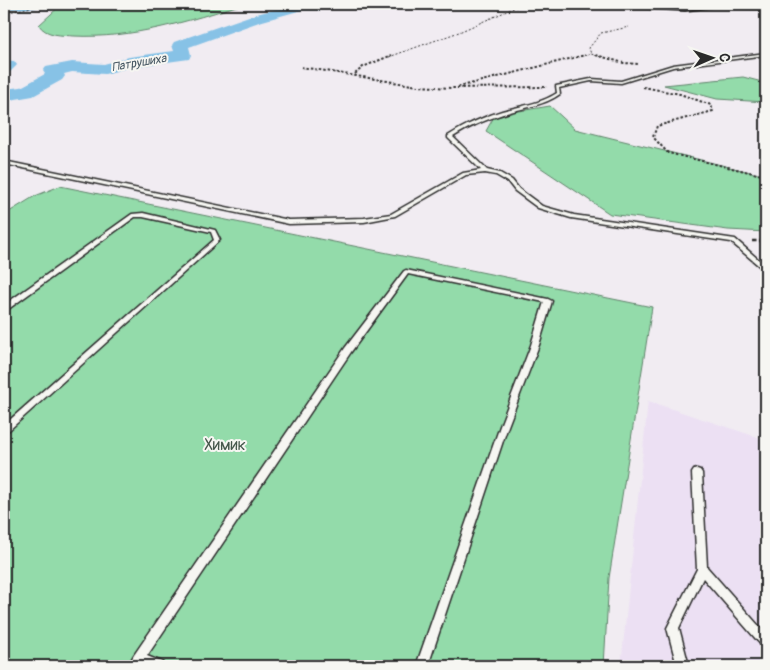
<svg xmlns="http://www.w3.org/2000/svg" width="770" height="670" font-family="Pangolin,sans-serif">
  <rect width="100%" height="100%" fill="#f1ecf2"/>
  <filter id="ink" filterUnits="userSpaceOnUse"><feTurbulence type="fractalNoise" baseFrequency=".02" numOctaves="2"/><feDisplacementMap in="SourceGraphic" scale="10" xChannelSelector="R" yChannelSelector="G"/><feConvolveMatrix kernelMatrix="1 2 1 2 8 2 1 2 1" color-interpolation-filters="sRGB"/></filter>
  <g filter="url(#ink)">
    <path fill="#ece0f3" d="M648,401L766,440V666H621Z"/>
    <path fill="#93dbaa" stroke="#5f836a" d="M62,4H243C188,21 133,39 74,36C62,35 46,36 39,25Z
      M743,77L766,83V102L717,99L664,85Z
      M550,106L575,129L766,176V232L728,230L610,214L486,131L495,115Z
      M60,186L652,307L609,578L604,666H4V215L35,196Z"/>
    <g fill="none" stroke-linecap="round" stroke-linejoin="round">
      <path fill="#87c2e6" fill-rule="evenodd" d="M4,4H42L35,8L4,9Z
        M295,4H337V6L330,10H302L259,22L189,47L191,55L189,59L131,67L105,74L72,72L64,74L65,76L62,80L33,96L4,101V89L21,87L45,74L43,71L46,67L72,62L104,64L129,57L174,51L172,45L174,42L249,16Z
        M4,60L14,61L17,65L10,72L4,73Z"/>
      <g stroke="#2b2b2b" stroke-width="3">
        <path id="lane" d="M766,53V55L673,67L621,83L591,81L559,88L560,94C545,105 527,107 510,112C489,118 470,126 453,137L487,170L500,173L512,180L519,189L542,206L574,215L735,239L766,266V271L764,270L731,242L571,218L538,208L515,191L508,182L496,175L485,173L466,175L395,216L364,222L289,224L4,164V161L289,220L364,218L391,214L463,173L481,170L448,138V136C465,125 483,117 502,111C520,106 540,104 557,93L556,86L591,79L621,81L673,65Z
          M143,213L215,230L220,240L7,432L4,433V425L214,240L211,232L143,217H135L7,310H4V305L132,214Z
          M406,270L548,299L552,301L539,345L508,426L428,666H416L500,426L531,345L544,302L408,274L351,352L147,656L162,662L164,666H128L134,655L345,348L404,271Z
          M697,469L700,470L702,473L707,567L766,634V647L762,646L703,578L679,628L689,666H677L667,628L697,569L692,473L694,470Z"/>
      </g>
      <g stroke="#2b2b2b" stroke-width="4">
        <path id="street" d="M608,4C633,2 659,7 685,6C712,5 739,3 766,4V8L715,6L685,10L611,6Z"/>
      </g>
      <path stroke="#2b2b2b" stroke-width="1" stroke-dasharray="2 2" stroke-linecap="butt" d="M412,4H447
        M4,13L46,4
        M389,57L459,32L523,4
        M580,57L591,54
        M601,57L591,54L589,48L601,33L629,27"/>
      <path stroke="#2b2b2b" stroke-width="2" stroke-dasharray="2.5 2" stroke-linecap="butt" d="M596,55L624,63L639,64
        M301,67L418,86L452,88L547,87
        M355,74L363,67L392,55
        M458,87L585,55
        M643,87L680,94L711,105L713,111L657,126L653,137L668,153L766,176"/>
      <path stroke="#2b2b2b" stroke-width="2.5" stroke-dasharray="4.5 3" stroke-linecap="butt" d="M752,241H766"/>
      <use href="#lane" fill="#f6f6f2" fill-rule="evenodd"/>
      <use href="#street" fill="#f6f6f2" fill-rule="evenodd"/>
    </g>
  </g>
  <g text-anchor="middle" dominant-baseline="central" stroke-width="4" stroke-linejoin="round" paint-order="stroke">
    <g font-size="12" font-style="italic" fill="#475863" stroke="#f6f6f2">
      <text transform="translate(139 63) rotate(-10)">Патрушиха</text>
    </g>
    <g font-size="16" fill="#45574b" stroke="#f6f6f2">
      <text x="225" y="445">Химик</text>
    </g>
  </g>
  <rect width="770" height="670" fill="none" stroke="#f6f6f2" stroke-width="20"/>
  <rect x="10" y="10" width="750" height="650" fill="none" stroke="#2b2b2b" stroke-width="2" filter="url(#ink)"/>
  <g transform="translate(712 58) rotate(88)" stroke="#f6f6f2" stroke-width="4" paint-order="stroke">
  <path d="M0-4L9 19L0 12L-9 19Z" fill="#2b2b2b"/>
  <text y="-8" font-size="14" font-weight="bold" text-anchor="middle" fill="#2b2b2b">С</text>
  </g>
</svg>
